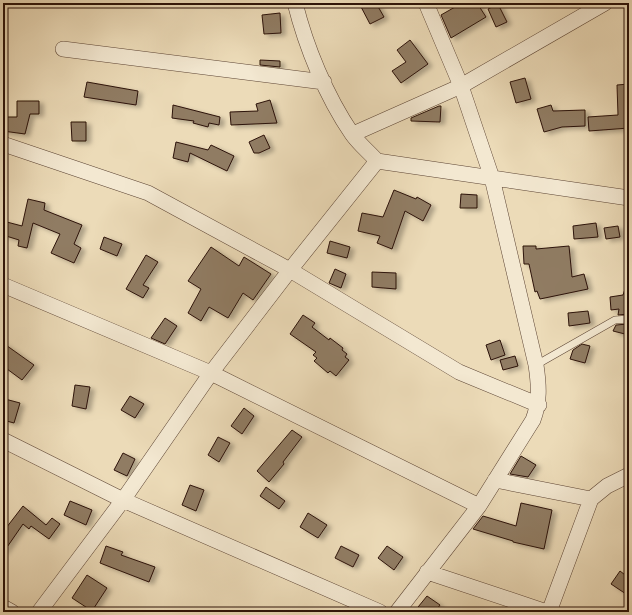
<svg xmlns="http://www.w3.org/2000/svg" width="632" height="615" font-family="Vollkorn,serif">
  <defs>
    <filter id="shadow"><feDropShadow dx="4.5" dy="2.5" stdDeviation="2" flood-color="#0004"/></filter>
  </defs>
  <rect width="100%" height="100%" fill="#ecdbb8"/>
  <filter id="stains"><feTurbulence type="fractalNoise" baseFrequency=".005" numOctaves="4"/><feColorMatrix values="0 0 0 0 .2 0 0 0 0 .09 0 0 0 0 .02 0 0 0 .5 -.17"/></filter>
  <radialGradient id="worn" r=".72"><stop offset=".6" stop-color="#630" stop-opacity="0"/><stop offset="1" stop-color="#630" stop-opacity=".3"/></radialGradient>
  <path fill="#907b64" stroke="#2c1208" filter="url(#shadow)" d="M359,3H376L384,17L370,24Z
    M462,3H477L486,17L451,38L441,15Z
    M498,4L507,22L496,27L488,9Z
    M280,13L281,33L264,34L262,15Z
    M410,40L428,64L401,83L392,71L406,62L397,50Z
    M260,60L280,61V67L260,65Z
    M525,78L531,99L516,103L510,82Z
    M87,82L138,91L136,105L84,97Z
    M629,84V128L589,131L588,117L618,115L617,85Z
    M270,100L277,123L231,125L230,112L258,111L256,104Z
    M17,101H39V114H30L25,134L3,131V117H17Z
    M173,105L220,117L219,125L209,123L208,127L193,123L194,121L172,118Z
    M551,105L553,111L585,110V126L562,127L544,132L537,109Z
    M439,106H441L440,122L411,121V118Z
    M71,122H86V141H72Z
    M264,135L270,148L259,153H254L249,142Z
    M176,142L208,150L211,145L234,156L227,171L190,153L188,162L173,158Z
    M394,190L416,199L417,197L431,205L423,221L405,211L392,249L377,243L380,236L358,231L362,213L383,217Z
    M461,194L477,195V208H460Z
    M28,199L45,203L44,210L82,225L74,244L81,248L74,263L51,253L60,234L33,223L27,248L18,246L19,240L3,235V221L22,226Z
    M596,223L598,237L574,239L573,226Z
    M618,226L620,237L606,239L604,228Z
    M104,237L122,244L117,256L100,249Z
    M330,241L350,247L347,258L327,253Z
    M523,246H536V249L569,246L572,277L584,274L588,289L540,299L537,291L535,292L529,264H524Z
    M211,247L239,266L244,257L271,274L253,300L243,293L228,318L209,307L201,321L188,313L201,289L188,281Z
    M146,255L158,262L143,285L149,288L143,298L126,289Z
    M335,269L346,274L341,288L329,283Z
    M372,272L396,273V289L372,287Z
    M626,286L629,287V314L618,315L619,309L611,310L610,297L623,295Z
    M588,311L590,323L569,326L568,313Z
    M303,315L315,323L312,327L329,340L330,338L343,348L342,350L347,354L345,357L349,360L336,376L330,371L328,373L314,361L317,358L313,355L316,352L290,334Z
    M165,318L177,326L165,344L151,338Z
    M628,324L625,334L613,331L616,325Z
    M500,340L505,355L491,360L486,345Z
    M3,343L34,365L22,380L3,366Z
    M582,344L590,346L585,363L570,359L573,350Z
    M515,356L518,366L503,370L500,360Z
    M75,385L90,387L86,409L72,406Z
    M130,396L144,404L135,418L121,410Z
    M5,399L20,403L14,423L3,420V407Z
    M244,408L254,416L242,434L231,426Z
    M292,430L302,437L283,462L284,464L269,482L257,471Z
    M218,437L230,443L219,462L208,455Z
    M123,453L135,459L127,476L114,470Z
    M521,456L536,465L528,477L510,474Z
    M190,485L204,490L196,511L182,505Z
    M266,487L285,501L279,509L260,496Z
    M70,501L92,510L86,525L64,515Z
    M521,503L552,510L544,549L513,542V541L473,529L483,516L516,526Z
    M23,506L46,525L52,518L60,524L49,539L31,526L29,529L23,524L3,553V532Z
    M308,513L327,525L318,538L300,527Z
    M106,546L123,552L121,555L155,567L149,582L100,563Z
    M341,546L359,555L353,567L335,558Z
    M387,546L403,557L394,570L378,558Z
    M620,571L629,578V596L611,584Z
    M87,575L107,588L92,611L72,598Z
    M427,596L440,605L435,612H414Z"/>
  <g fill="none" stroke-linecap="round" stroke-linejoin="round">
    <g stroke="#5c4434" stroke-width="8">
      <path id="service" d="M536,365L615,320L629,319"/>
    </g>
    <g stroke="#5c4434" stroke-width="16">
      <path id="minor" d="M295,3C306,47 326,96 352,134C359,144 369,152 377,161L629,198
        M63,49L324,82
        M353,134L461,86L605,3
        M3,144L148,193L290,270L459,372L539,405
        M3,285L211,373L479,506
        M3,440L123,500L380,612
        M495,480L591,499L607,486L629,475
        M427,572L547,612
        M3,607L12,612
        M39,612L123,500L211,373L290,270L377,161
        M397,612L479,506L533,420C540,402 539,385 536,365L492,178L461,86L426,3
        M549,612L591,499"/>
    </g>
    <use href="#service" stroke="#f3e8d1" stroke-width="7"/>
    <use href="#minor" stroke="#f3e8d1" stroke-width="15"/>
  </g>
  <rect width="632" height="615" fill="none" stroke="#ecdbb8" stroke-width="16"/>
  <rect x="4" y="4" width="624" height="607" fill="none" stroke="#2c1208" stroke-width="2"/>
  <rect x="8" y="8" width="616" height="599" fill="none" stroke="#2c1208"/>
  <rect width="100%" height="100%" filter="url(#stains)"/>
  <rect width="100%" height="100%" fill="url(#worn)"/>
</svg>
